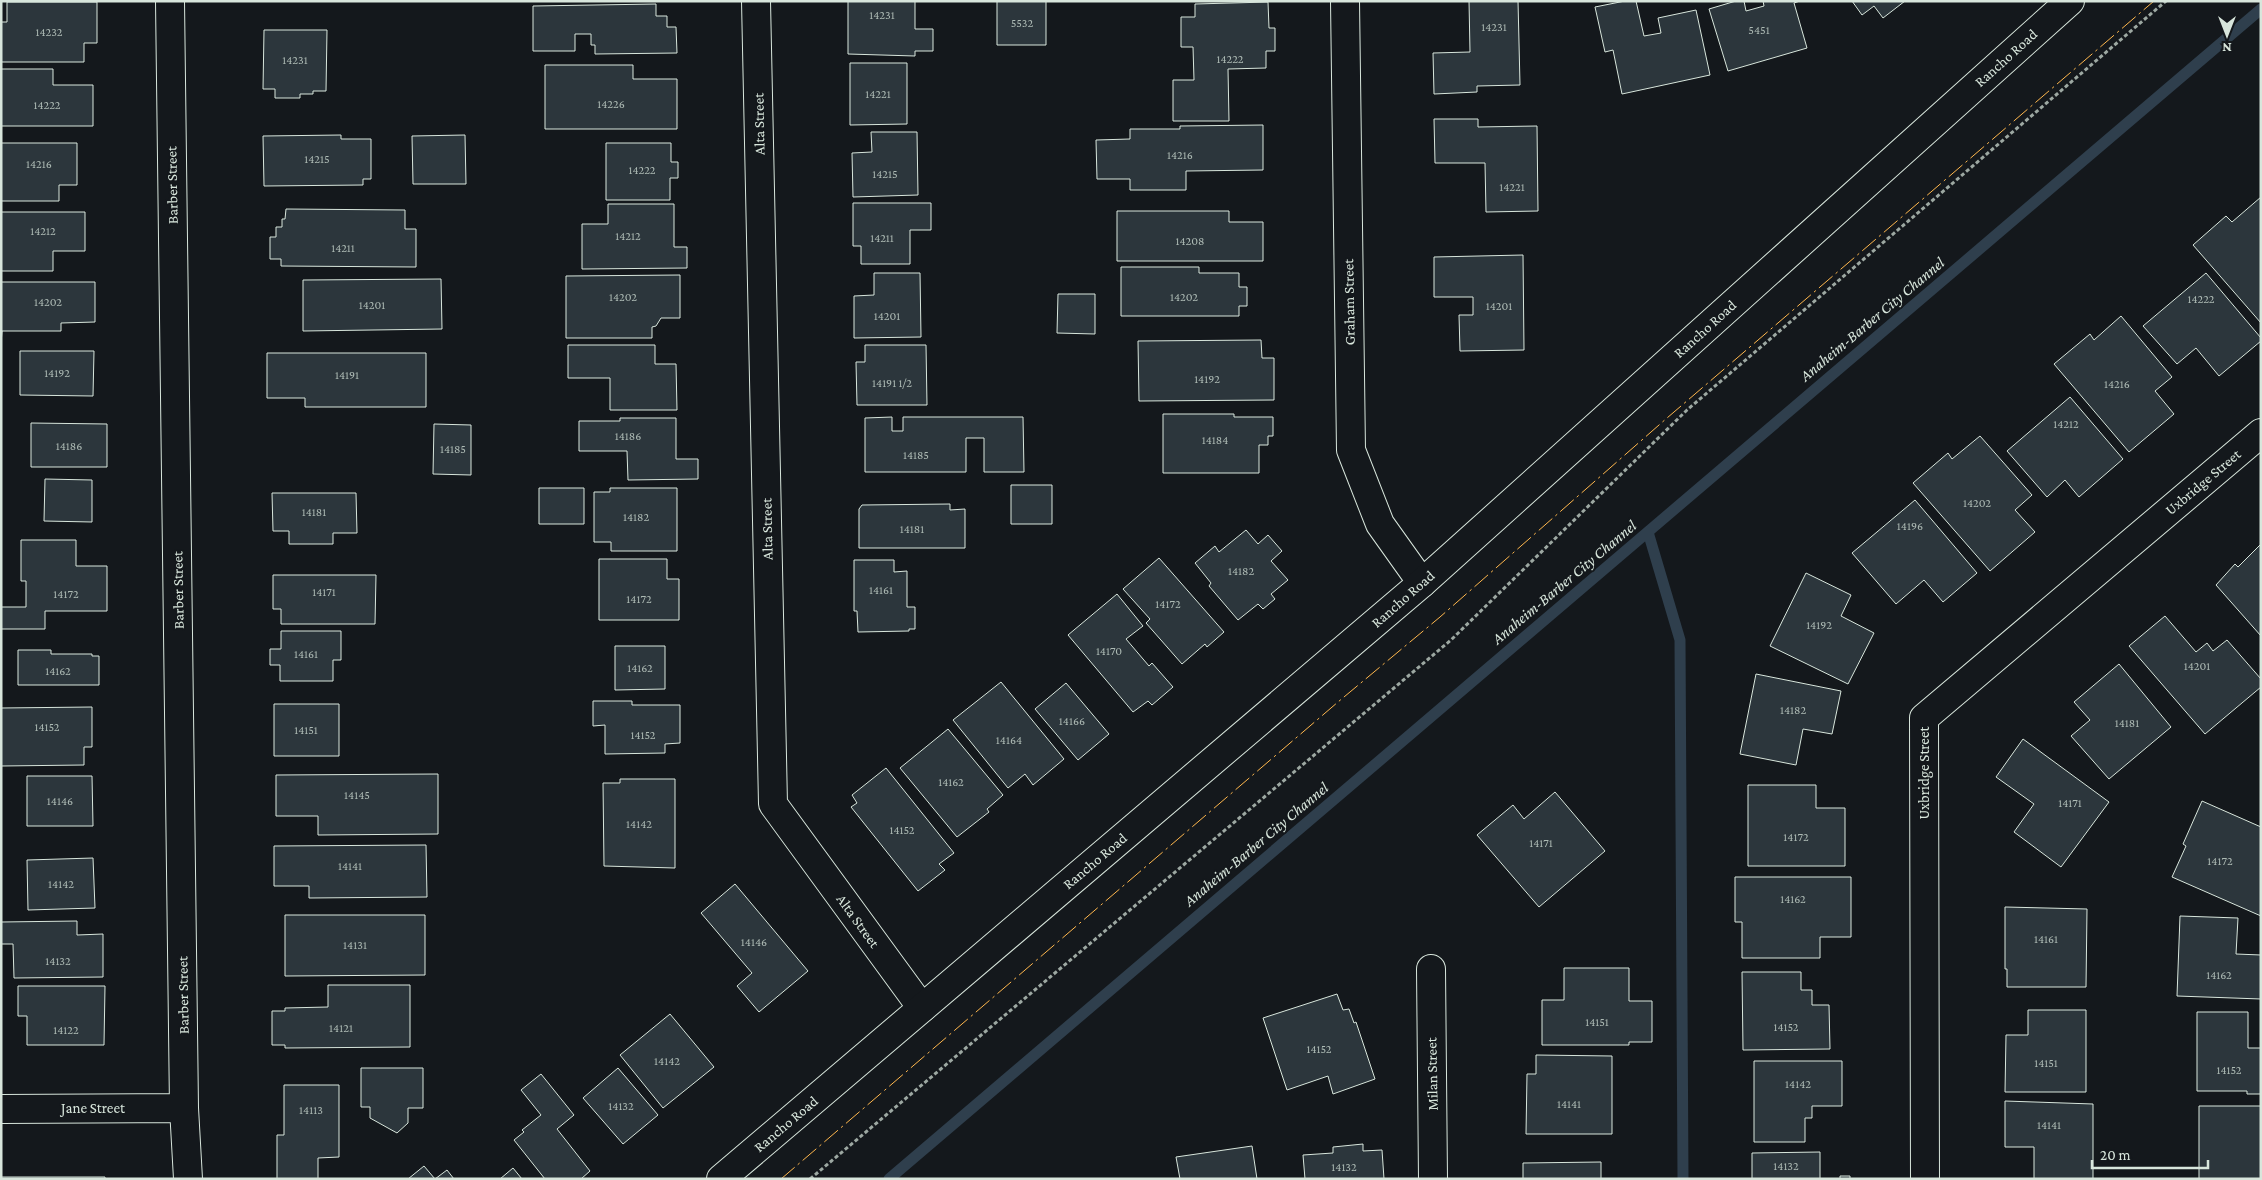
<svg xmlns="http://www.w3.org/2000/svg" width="2262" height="1180" font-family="'Crimson Pro',serif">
  <rect width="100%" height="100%" fill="#14181c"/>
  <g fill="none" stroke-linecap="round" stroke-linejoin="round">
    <path stroke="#2f3f4d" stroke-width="11" d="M1648,532L1680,640L1683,1179
      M889,1179L2261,9"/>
  </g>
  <path fill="#2c363c" stroke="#d8e6dc" d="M848,1H915V29H933V51H915V56L848,54Z
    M997,1H1046V45H997Z
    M1469,1H1518L1520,85L1477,86V92L1434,94L1433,53L1470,52Z
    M1625,1H1636L1644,36L1661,33L1658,18L1696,10L1710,75L1622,94L1613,50L1605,52L1595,7Z
    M1736,1H1744L1746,11L1764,6L1763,1H1800L1794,3L1807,48L1728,71L1709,9Z
    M1852,1H1905L1883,18L1874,6L1862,15Z
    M7,2H97V43H84V62H1V22H7Z
    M1268,2L1269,28H1275V51H1266V68L1228,69L1229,121H1173V80H1194L1193,47H1181V17H1195V4Z
    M656,4V16H667V27H676L677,53L595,54V45H591V34H575V51H533V6Z
    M264,30H327L326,91H313V94H300V98H275V89H263Z
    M850,63H907V124L850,125Z
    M545,65H633V79H677V129H545Z
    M1,69H53V85H93V126H1Z
    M1434,119H1478V127L1537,126L1538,211L1486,212L1485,163H1435Z
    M1263,125V170L1186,171V190H1130V179H1097L1096,140L1130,139V129H1180V126Z
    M871,132H917L918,195L853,197L852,153L872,152Z
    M341,135V139H371V179H363V185L264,186L263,136Z
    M465,135L466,184H413L412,136Z
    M1,143H77V185H59V201H1Z
    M606,143H671V162H678V178H670V200H606Z
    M2261,197V323L2193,245L2226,216L2232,222Z
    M853,203H931V230H910V264H861V246H853Z
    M608,204H674V247H687V268L582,269V224H608Z
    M286,209L405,210V229H416V267L281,266V259H270V237H276V227H282V219H285Z
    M1117,211H1229V222H1263V261H1117Z
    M1,212H85V251H53V271H1Z
    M1523,255L1524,350L1460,351L1459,315H1473V297H1434V257Z
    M1121,267H1199V273H1239V287H1247V306H1239V316H1121Z
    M874,273H920L921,337L854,338V296L874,295Z
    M2206,273L2261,338V341L2219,376L2196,348L2177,364L2143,326Z
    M680,275V318H661L656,326L652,327V338H566V276Z
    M441,279L442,329L303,331V280Z
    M1,282H95V322L61,323V331H2L1,344Z
    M1058,294H1095V334L1057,333Z
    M2121,316L2172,377L2155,391L2174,414L2129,452L2054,364L2090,334L2094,340Z
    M1261,340L1262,358H1274V400L1139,401L1138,341Z
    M568,345H655V364H676L677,410H610V378H568Z
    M865,345H926L927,405H857L856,362H865Z
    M20,351H94L93,396L20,395Z
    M267,353H426V407H305V398H267Z
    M2070,397L2123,459L2079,497L2065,480L2047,497L2007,451Z
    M1163,414H1234V417H1273V436H1268V445H1259V473H1163Z
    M892,417V431H903V417H1023L1024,472H984V438H966V472H865V418Z
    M620,418H676V459H698V479L628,480L627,451H579V421H620Z
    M31,423L107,424V467H31Z
    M434,424L471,425V475L433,474Z
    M1980,436L2032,495L2015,510L2035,532L1990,571L1913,483L1948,453L1952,459Z
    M45,479L92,480V522L44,521Z
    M1011,485H1052V524H1011Z
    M539,488H584V524H539Z
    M610,488H677V551H611V542H594V492H610Z
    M272,493H356L357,533H333V544H289V531H273Z
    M1915,500L1977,573L1943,602L1924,580L1896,604L1852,553Z
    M950,504V510L965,509V548H859V509L862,505Z
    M1246,530L1258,544L1268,535L1282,551L1271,561L1288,580L1271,594L1275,599L1263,609L1258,604L1238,620L1209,586L1211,583L1195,563L1215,546L1219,552Z
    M21,540H76V566H107V611H45V629H1V607H26V581H21Z
    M2261,544V636L2216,585L2235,564L2238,567Z
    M1159,558L1224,632L1207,647L1205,644L1182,664L1146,623L1150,619L1123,589Z
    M599,559H667V579H679V620H599Z
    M854,560H894V572L907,571V607H915V629H909V631L858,632L857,611H854Z
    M1806,573L1851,595L1841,616L1874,633L1848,684L1770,646Z
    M273,575H376L375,624H281V609H273Z
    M1117,594L1143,626L1126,639L1149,666L1152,663L1173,687L1152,705L1148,701L1133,712L1068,635Z
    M2165,616L2196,652L2207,643L2213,651L2227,640L2261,679V687L2205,734L2129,646Z
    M281,631H341V660H333V681H280V665H270V649H281Z
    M615,646H665V689L615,690Z
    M18,650H51V654H92V656H99V685H18Z
    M2119,664L2171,727L2109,779L2071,736L2090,720L2074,702Z
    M1756,674L1841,691L1832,734L1803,729L1796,765L1740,754Z
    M1001,682L1064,759L1033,785L1025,774L1008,788L953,720Z
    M1066,683L1109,734L1078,760L1035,709Z
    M593,701H632V705H680V743L665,744V753L605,754V725L593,726Z
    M274,704H339V756H274Z
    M92,707V747H84V765L1,766V708Z
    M948,729L1003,795L987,809L989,812L957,837L900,768Z
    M2023,739L2109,802L2061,867L2014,832L2034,804L1996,777Z
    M886,768L954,853L939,864L945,870L918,891L851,807L857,803L852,795Z
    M438,774V834L318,835V816H276V775Z
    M27,776H92L93,826H27Z
    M620,779H675V868L604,866L603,783H620Z
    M1748,785H1816V808H1845V866H1748Z
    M1555,792L1605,851L1539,907L1477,835L1513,805L1524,819Z
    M2202,801L2261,827V916L2172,877L2186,846L2183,844Z
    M426,845L427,897L309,898V886H274V846Z
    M93,858L95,908L28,910L27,860Z
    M1735,877H1851V937H1820V958H1742V922H1735Z
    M735,884L808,971L759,1012L737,986L752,973L701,913Z
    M2005,907L2087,909L2086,987H2007V969H2005Z
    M285,915H425V975L285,976Z
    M2180,916L2238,918L2236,954L2261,955V999L2177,996Z
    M77,921V935L103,934V977L14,978L13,944H1V922Z
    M1564,968H1629V1001H1652V1042H1629V1045H1542V1000H1564Z
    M1742,972H1801V990H1812V1005H1829L1830,1049L1743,1050Z
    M328,985H410V1047L285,1048V1045H272V1011H285V1008L328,1007Z
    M18,986H105L104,1045H27V1016H18Z
    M1337,994L1343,1010L1349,1009L1354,1023L1356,1022L1375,1079L1333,1094L1328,1076L1287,1090L1263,1018Z
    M2028,1010H2086V1092H2005L2006,1035H2028Z
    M2197,1012H2248V1048H2261V1094H2247V1091H2197Z
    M670,1014L714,1067L663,1108L620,1055Z
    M1536,1055L1612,1056V1134H1526L1527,1074H1536Z
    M1754,1061H1842V1106H1812V1118H1805V1142H1754Z
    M361,1068H423V1108H408V1123L397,1133L370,1118V1107H361Z
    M618,1068L658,1115L623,1144L583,1098Z
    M541,1074L574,1115L557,1129L590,1171L581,1179H545L514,1140L524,1132L522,1130L541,1115L521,1090Z
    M284,1085H339V1157L318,1158V1179H277V1135H284Z
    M2005,1101L2093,1104V1179H2034V1147H2005Z
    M2199,1106H2261V1179H2199Z
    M1363,1144V1151L1382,1150L1384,1179H1305L1303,1155L1333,1153V1147Z
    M1252,1146L1257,1179H1180L1176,1157Z
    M1820,1152V1179H1752V1153Z
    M1601,1162V1179H1523V1163Z
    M424,1166L435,1179H408Z
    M513,1168L522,1179H500Z
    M447,1170L454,1179H435Z
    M1840,1176H1850V1179H1840Z
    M1,1177H105V1179H1Z"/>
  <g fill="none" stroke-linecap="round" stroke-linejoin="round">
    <g stroke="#d8e6dc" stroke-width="30">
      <path id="minor" d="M170,1L184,1108L188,1179
        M756,1L773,804L922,1008
        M1345,1L1351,450L1380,524L1422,583
        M1431,969L1433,1179
        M1,1109L184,1108
        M1925,1179L1924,718L2261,433"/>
    </g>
    <g stroke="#d8e6dc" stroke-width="30">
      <path id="tertiary" d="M721,1179L1422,583L2070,1"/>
    </g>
    <path stroke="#9da8a2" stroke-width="3" stroke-dasharray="4 2.5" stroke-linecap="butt" d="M810,1179L1451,640L1687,410L2166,1"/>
    <use href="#minor" stroke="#14181c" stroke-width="28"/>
    <use href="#tertiary" stroke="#14181c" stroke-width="28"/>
    <path stroke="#ffb74d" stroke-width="1" stroke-dasharray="18 4 2.5 4" stroke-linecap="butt" d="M781,1179L1338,702L1440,617L1667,418L2154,1"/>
  </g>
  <g text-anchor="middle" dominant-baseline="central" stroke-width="4" stroke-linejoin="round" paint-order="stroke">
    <g font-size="12" fill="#adbab4">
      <text x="882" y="15">14231</text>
      <text x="1022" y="23">5532</text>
      <text x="1494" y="27">14231</text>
      <text x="1759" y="30">5451</text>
      <text x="49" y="32">14232</text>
      <text x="1230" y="59">14222</text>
      <text x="295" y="60">14231</text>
      <text x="878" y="94">14221</text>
      <text x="611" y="104">14226</text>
      <text x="47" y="105">14222</text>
      <text x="1180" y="155">14216</text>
      <text x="317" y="159">14215</text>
      <text x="39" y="164">14216</text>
      <text x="642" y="170">14222</text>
      <text x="885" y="174">14215</text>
      <text x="1512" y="187">14221</text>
      <text x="43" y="231">14212</text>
      <text x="628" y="236">14212</text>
      <text x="882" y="238">14211</text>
      <text x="1190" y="241">14208</text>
      <text x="343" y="248">14211</text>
      <text x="623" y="297">14202</text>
      <text x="1184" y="297">14202</text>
      <text x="2201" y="299">14222</text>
      <text x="48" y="302">14202</text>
      <text x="372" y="305">14201</text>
      <text x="1499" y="306">14201</text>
      <text x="887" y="316">14201</text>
      <text x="57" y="373">14192</text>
      <text x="347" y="375">14191</text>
      <text x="1207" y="379">14192</text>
      <text x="892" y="383">14191 1/2</text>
      <text x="2117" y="384">14216</text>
      <text x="2066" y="424">14212</text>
      <text x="628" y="436">14186</text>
      <text x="1215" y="440">14184</text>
      <text x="69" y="446">14186</text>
      <text x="453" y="449">14185</text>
      <text x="916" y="455">14185</text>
      <text x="1977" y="503">14202</text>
      <text x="314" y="512">14181</text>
      <text x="636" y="517">14182</text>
      <text x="1910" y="526">14196</text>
      <text x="912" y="529">14181</text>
      <text x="1241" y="571">14182</text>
      <text x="881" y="590">14161</text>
      <text x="324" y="592">14171</text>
      <text x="66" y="594">14172</text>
      <text x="639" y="599">14172</text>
      <text x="1168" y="604">14172</text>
      <text x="1819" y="625">14192</text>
      <text x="1109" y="651">14170</text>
      <text x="306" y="654">14161</text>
      <text x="2197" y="666">14201</text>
      <text x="640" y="668">14162</text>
      <text x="58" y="671">14162</text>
      <text x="1793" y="710">14182</text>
      <text x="1072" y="721">14166</text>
      <text x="2127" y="723">14181</text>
      <text x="47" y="727">14152</text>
      <text x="306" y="730">14151</text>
      <text x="643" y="735">14152</text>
      <text x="1009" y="740">14164</text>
      <text x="951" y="782">14162</text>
      <text x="357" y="795">14145</text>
      <text x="60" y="801">14146</text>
      <text x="2070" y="803">14171</text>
      <text x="639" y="824">14142</text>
      <text x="902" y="830">14152</text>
      <text x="1796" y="837">14172</text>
      <text x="1541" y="843">14171</text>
      <text x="2220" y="861">14172</text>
      <text x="350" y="866">14141</text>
      <text x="61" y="884">14142</text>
      <text x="1793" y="899">14162</text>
      <text x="2046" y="939">14161</text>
      <text x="754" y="942">14146</text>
      <text x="355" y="945">14131</text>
      <text x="58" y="961">14132</text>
      <text x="2219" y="975">14162</text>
      <text x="1597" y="1022">14151</text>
      <text x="1786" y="1027">14152</text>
      <text x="341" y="1028">14121</text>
      <text x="66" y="1030">14122</text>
      <text x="1319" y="1049">14152</text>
      <text x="667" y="1061">14142</text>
      <text x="2046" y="1063">14151</text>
      <text x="2229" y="1070">14152</text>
      <text x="1798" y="1084">14142</text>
      <text x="1569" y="1104">14141</text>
      <text x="621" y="1106">14132</text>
      <text x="311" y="1110">14113</text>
      <text x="2049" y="1125">14141</text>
      <text x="1786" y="1166">14132</text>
      <text x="1344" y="1167">14132</text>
    </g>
    <g font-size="15" fill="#d8e6dc" stroke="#14181c">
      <text transform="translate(2006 58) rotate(-42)">Rancho Road</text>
      <text transform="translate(759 124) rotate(-91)">Alta Street</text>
      <text transform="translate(172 185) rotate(-91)">Barber Street</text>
      <text transform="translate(1349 302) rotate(-91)">Graham Street</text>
      <text transform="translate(1705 329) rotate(-42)">Rancho Road</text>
      <text transform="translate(2203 482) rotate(-40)">Uxbridge Street</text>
      <text transform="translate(767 529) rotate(-91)">Alta Street</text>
      <text transform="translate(178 590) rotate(-91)">Barber Street</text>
      <text transform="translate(1403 599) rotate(-41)">Rancho Road</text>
      <text transform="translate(1924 773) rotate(-90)">Uxbridge Street</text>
      <text transform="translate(1095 861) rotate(-40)">Rancho Road</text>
      <text transform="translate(858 921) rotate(54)">Alta Street</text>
      <text transform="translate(183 995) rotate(-91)">Barber Street</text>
      <text transform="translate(1432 1074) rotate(-91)">Milan Street</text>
      <text x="93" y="1108">Jane Street</text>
      <text transform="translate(786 1124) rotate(-40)">Rancho Road</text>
    </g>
    <g font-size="16" font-style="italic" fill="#d8e6dc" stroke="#14181c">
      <text transform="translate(1872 319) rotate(-40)">Anaheim-Barber City Channel</text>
      <text transform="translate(1564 582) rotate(-40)">Anaheim-Barber City Channel</text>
      <text transform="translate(1256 844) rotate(-40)">Anaheim-Barber City Channel</text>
    </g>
  </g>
  <rect width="2262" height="1180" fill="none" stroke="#d8e6dc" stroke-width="5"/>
  <g transform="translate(2227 35) rotate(180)" stroke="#14181c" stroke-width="4" paint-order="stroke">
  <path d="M0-4L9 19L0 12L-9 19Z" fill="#d8e6dc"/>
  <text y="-8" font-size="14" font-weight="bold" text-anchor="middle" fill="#d8e6dc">N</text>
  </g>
  <path d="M2092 1160v8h116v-8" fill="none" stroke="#d8e6dc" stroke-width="2.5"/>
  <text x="2100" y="1160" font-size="15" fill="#d8e6dc" stroke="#14181c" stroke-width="4" paint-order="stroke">20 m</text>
</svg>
